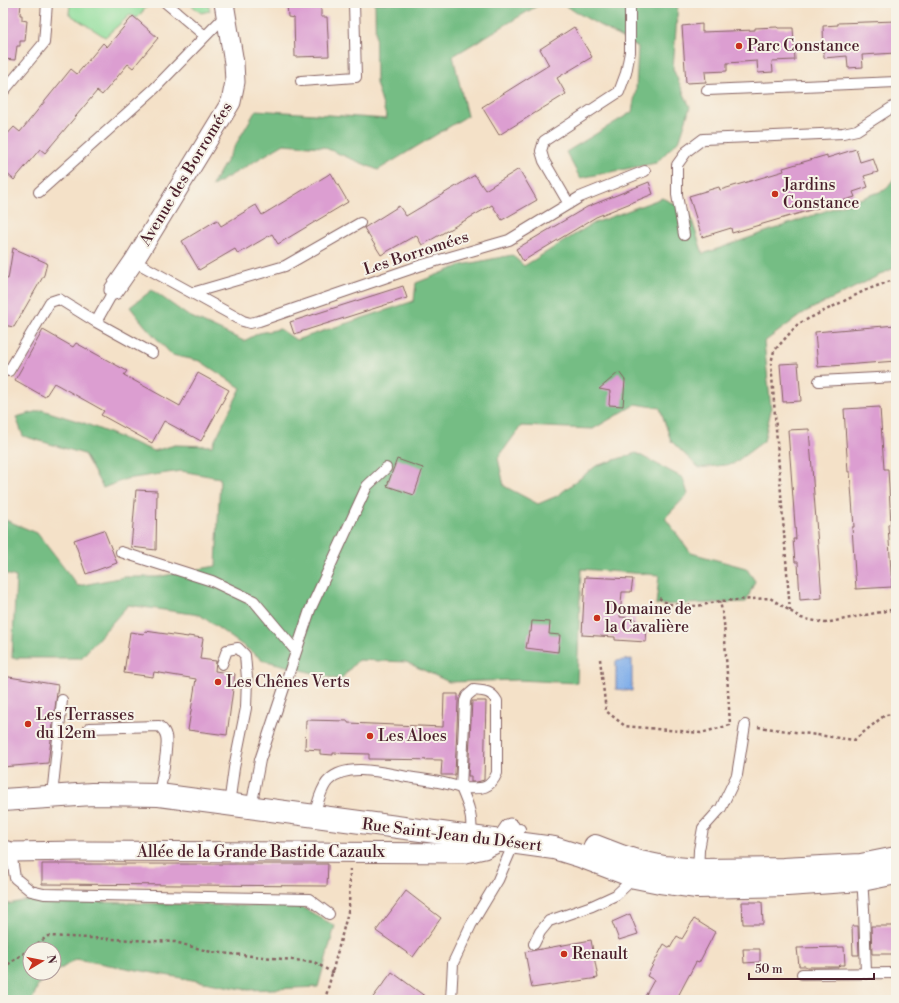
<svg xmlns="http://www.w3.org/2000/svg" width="899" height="1003" font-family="'Libre Bodoni',serif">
  <rect width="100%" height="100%" fill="#f7f3e8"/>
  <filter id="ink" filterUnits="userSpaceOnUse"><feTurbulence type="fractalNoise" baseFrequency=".025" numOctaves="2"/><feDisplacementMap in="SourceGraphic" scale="8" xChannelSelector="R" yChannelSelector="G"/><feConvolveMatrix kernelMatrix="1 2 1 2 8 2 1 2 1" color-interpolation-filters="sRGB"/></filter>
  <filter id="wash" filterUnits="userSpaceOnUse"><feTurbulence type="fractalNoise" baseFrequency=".012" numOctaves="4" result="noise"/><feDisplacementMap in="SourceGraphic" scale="16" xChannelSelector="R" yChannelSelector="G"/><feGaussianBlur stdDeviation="0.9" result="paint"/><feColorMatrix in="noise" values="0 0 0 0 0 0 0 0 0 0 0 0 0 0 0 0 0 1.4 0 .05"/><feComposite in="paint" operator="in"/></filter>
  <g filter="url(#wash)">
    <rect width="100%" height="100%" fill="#f4e1c8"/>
    <path fill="#90de9c" stroke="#6d7e64" d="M70,3H150L137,18L130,15L105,37L69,14Z
      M189,3H208L210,11L201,13Z"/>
    <path fill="#74bd84" stroke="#5f6e58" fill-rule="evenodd" d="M375,3H542L453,56L467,116L378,170L323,147L284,144L211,187L256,110L387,119L376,83Z
      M560,3H678L673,69L690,107L680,139L656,163L580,178L566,152L632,112L636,90L638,47Z
      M896,176V267L805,312L764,342L771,410L764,441L733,464L699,468L671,441L660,408L636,404L593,429L521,426L498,458L504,486L538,504L557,496L596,466L636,453L683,478L688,494L665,518L691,553L746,568L755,581L746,602L656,605L659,575L581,569L577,683L518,680L449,682L406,662L358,660L340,680L263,660L200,615L128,605L81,658H12L16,577L3,573V519L37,533L78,586L124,577H157L216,566L220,478L181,471L126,479L103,488L84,454L23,436L16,417L42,410L84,423L154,451L175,445L212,446L241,388L200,361L172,355L145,326L130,307L152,290L187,315L244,341L259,333L280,329L296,340L414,301L416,283L462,265L512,255L524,266L592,224L662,198L689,211L703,254L885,190Z
      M28,900L47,901L302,907L335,926L318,987L248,990L76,959L39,983L32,1000H3V905ZM30,949H54V973H30Z"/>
    <path fill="#7fade9" stroke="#64668a" d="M632,659V691L616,689V661Z"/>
    <g id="blocks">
      <path fill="#dc9ed1" d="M3,3H21L20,15H22V20L27,21L25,41H20V46H17L15,60L3,59Z
        M287,3H321V17H327L329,56L295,57L294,18L288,17Z
        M133,16L158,38L133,68L128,64L102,95L97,91L45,153L40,149L14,180L3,170V139L14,127L20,132L71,69L77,74L103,43L107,47Z
        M896,21V53L862,55L863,67L848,68L847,56L824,58L823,26L838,25V23Z
        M702,24V32L755,30V28L777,27L778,28H793L795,60L772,61L773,72L758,73L757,61L727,63V71L705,72L706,82L686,83L682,26Z
        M574,27L592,57L557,78L566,94L499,135L482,107L549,65L540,49Z
        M856,149L860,162L873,158L878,172L864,176L868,187L853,192L855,197L732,233L731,228L702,237L689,196L719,187L720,190L784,171L783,168L827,155V158Z
        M519,169L537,200L502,220L492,205L422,245L416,235L381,255L364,228L399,206L406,216L475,175L485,190Z
        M331,173L348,202L278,244L272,234L238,254L235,249L199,270L182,241L217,220L221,226L256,205L262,215Z
        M649,182L653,194L596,217L523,261L516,249L587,207Z
        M13,248L47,263L44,275L14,327L3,325V278L8,279Z
        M403,286L407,298L294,334L290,322Z
        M896,325V361L818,367L815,332Z
        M43,330L73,347L76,343L127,371L124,375L180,406L198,373L229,390L201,441L164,421L152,443L101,415L104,411L54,383L45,397L15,380Z
        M798,363L801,401L783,402L780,364Z
        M619,372L625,380L623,406L609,405L610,391L599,389Z
        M880,407L884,469H888L891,524L888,525L892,587L856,589L852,527H854L850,472H848L844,409Z
        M809,429L822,598L800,600L798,562H795L793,539H796L788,430Z
        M397,459L423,468L414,495L387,486Z
        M136,490L157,491L156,550L131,547Z
        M104,530L117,563L86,574L74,540Z
        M585,577L633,579L631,592H622L620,617L635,618V626H647L646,642L615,640V637L582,635Z
        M532,621L550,622L549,634L560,635L558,652L526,648L529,632H531Z
        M145,631L188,637V636L203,638L200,659L216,661L215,671L235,674L227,735L188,730L196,679L154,672L153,677L124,673L130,632L144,634Z
        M3,676L58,685L48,763L3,767Z
        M444,694H458V701L455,775H441L442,760L369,759V754L333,753V755L320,754V750L305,749L306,720L348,721V723L443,727Z
        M472,701H486L484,780L477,782H471V776H468Z
        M42,864H328L327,886L42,884Z
        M406,891L441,918L413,957L376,931Z
        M742,902H762L763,924H743Z
        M630,914L638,934L619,940L612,922Z
        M694,919L715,932L699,963L696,962L676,1000H643L654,980L647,976L664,944L670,948L677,936L682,939Z
        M852,926H858L859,955H853Z
        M871,926H896V954H872Z
        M591,940L598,978L532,988L525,952Z
        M844,947L845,965H840L838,967H807L805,966H799L797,948Z
        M743,949H760V962L744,963Z
        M392,972L430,1000H371Z"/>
    </g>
  </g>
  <g filter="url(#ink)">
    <use href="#blocks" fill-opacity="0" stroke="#866362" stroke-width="1"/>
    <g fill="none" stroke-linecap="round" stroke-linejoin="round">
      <g stroke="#866362" stroke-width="12">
        <path id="service" d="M166,3L205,36
          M301,81L356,77L354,3
          M707,90L896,82
          M3,92L44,43L47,3
          M39,192L154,89L226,15
          M569,204L544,161L541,151L544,141L619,92L626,73L630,52V3
          M684,235L677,195V165L687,151L703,139L843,133L857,130L896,105
          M134,261L243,321L250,323L259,321L419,266L509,240L580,197L645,171
          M192,293L285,266L360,223
          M96,322L114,290
          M9,371L50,302L59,299L96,322L152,353
          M819,381L896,377
          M121,552L212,581L254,601L296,651
          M222,664L227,650L238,648L245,655L247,678L246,708L234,768L229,805
          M474,690C485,691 491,691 497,701V773C489,792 478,788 461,788L465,701L467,696Z
          M89,728L159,726C163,729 165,731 166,736C169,746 161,782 159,795
          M52,796L62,700
          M251,808L260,760L310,610L367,486L386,468
          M314,817C316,807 322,786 329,780C347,762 385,773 407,777C426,780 442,781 461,788C469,806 473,817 471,837
          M11,852L15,878L31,891L44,894L309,899L329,914
          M3,865L11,852
          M698,873L699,850L703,828L721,808L737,775L745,725
          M862,878L864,909L866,974
          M534,944L540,932L549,921L592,906L616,895L635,877
          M802,974L896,973
          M451,1000L453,963L471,925L498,880L520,829"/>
      </g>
      <g stroke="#866362" stroke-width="21">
        <path id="minor" d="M114,290L134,261L231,102L235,82L234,63L224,3
          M3,850L11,852L81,851L466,853L484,849L501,841L510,828"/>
      </g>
      <g stroke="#866362" stroke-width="24">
        <path id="tertiary" d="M3,800L92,794L159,795L554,848L580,856L635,877L660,882L697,887L787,885L862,880L896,873
          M595,846L621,856L640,862L664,867L698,870L783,869L861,865L896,858"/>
      </g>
      <path stroke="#866362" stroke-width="2.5" stroke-dasharray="3 3" stroke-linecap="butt" d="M659,598L668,604L698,606L720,601L770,598L801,618L825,623L896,609
        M790,611L771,363L774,351L798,324L866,290L896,279
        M600,659L606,711L625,726L701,733L730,725L724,622L720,601
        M758,727L854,740L885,715L896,714
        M3,968L48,936L175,942L211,952L314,962L333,973
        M3,999V1000
        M325,1000L349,908L350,869"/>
      <use href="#service" stroke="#fff" stroke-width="10"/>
      <use href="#minor" stroke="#fff" stroke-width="19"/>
      <use href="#tertiary" stroke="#fff" stroke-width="22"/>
    </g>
  </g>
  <g fill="#c8321e" stroke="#f7f3e8" stroke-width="1.5">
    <circle cx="739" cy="46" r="4"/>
    <circle cx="775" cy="194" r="4"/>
    <circle cx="597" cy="618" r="4"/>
    <circle cx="218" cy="682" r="4"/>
    <circle cx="28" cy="724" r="4"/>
    <circle cx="370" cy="736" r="4"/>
    <circle cx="564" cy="954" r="4"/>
  </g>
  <g text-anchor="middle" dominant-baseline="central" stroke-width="4" stroke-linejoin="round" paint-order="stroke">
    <g font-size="16" fill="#4a1f2b" stroke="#f7f3e8" text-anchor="start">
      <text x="747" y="46">Parc Constance</text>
      <text x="783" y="185">Jardins<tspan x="783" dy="18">Constance</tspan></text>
      <text x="605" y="609">Domaine de<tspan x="605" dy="18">la Cavalière</tspan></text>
      <text x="226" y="682">Les Chênes Verts</text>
      <text x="36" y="715">Les Terrasses<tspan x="36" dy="18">du 12em</tspan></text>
      <text x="378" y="736">Les Aloes</text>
      <text x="572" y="954">Renault</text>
    </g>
    <g font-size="16" fill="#4a1f2b" stroke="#f7f3e8">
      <text transform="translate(186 174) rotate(-59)">Avenue des Borromées</text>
      <text transform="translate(416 253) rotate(-18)">Les Borromées</text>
      <text transform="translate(452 835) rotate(7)">Rue Saint-Jean du Désert</text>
      <text x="261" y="852">Allée de la Grande Bastide Cazaulx</text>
    </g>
  </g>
  <rect width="899" height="1003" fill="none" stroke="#f7f3e8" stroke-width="16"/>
  <g transform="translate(42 961) rotate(80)"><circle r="19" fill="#f7f3e8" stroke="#b29e9c"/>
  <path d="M0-3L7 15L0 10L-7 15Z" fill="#c8321e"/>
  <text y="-6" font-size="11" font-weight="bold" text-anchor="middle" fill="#4a1f2b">N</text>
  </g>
  <path d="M749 973v6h125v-6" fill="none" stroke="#4a1f2b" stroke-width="2"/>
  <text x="755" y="973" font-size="12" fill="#4a1f2b" stroke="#f7f3e8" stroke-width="3" paint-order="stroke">50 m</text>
</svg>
